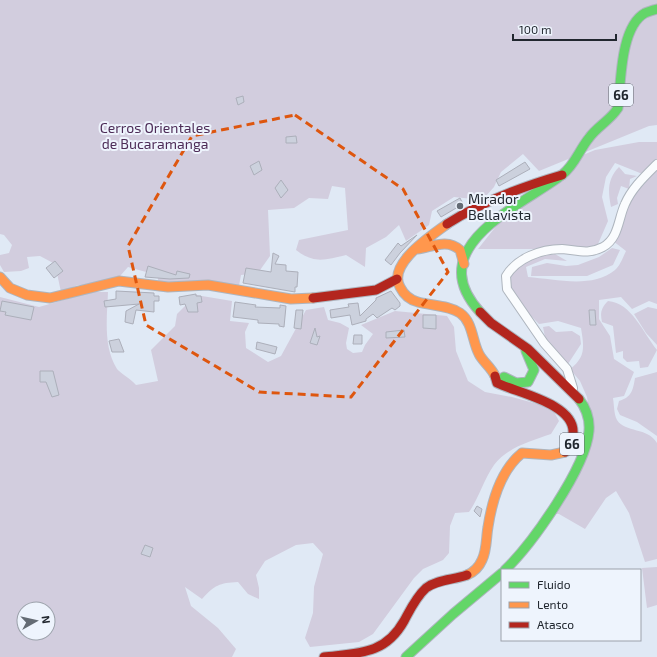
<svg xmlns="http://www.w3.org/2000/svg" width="657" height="657" font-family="'Exo 2',sans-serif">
  <rect width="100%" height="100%" fill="#e0e9f5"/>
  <path fill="#d2cdde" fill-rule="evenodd" d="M0,0H657V125L649,126L539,171L523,154L501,172L494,187L485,197L473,199L454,197L432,211L429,225L406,241L399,225L386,237L366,248L365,267L346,255C325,260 314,264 296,250L299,240L348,230L345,188L332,186L328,199L309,198L294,208L268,210L270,256L258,273L241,275L238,291L160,288L157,275L128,267L113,284L78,285L61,292L55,264L40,256L27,257L29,268L21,271L4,272L0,265V255L9,253L12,245L4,235L0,234Z
    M639,142H657V304L649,301L632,309L621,297L599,300V319L610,336L614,359L634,372L624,396L613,398C614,404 614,415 617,420C625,433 648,427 657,443V559L645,562L629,513L616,491L606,498L585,529L559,514L545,513L582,453L589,410L587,397L580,381L570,369C586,357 584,347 581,328L558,321L539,324L524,309L504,280L515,260L555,254L567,261L545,259L526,267L528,277C555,279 592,289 615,270C620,266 623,257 626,251L613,241L622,214L624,197L632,191L634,182L645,175L615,163L606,177L602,197L608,221L598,244L577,252L551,246L534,249H478L505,215L571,160L595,150Z
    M619,167L625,174L637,176L630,179L629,189L621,186L617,198L618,204L611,207C608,192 607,179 619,167Z
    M612,248L620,250L613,265L587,276H531L532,267L547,263L566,266L578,265L599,257Z
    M92,292H108C107,317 103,347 117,369C120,373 131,379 136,385L158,381L151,350L175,326L177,314L196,295L232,301L230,321L249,323L245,332L246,348L268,362L281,356L306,310L324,307L328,320L340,323L349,328L346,343L347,349L353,353L362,352L365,345L373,334L361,325L395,311L447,316L454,327L456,351L468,381L485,392L512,397L552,408L559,421L551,434C531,441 508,447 494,465C484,479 479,498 469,512L455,513L450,526L449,553L443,560L423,569L414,578L373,634L359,642L310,647L305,638L313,613L314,587L323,554L313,543L296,545L265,561L256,575L259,588V599L248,594L238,582C219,583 215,585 202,599L185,587L191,606L218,628L236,649L232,657H0V297L39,307ZM24,609H48V633H24Z
    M608,301C632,303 643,333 657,350L648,367L640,368L639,361L627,362L623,358V351L616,353L613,326L602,322C600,313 601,308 608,301Z
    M648,307L657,309V345L646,333L634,314Z
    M549,326L556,332L572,331L580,336L581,344L566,367L547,347L543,327Z
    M657,372V436L637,422L620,415L617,409L619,401C632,397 633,390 635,378Z
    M657,567V605L647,608L642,568Z"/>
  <path fill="#ccd1dd" stroke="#acafba" d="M243,96L244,102L238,105L236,98Z
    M296,136L297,143H286V137Z
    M259,161L262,170L254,175L250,166Z
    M525,162L530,169L499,186L496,180Z
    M281,180L288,190L281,198L275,188Z
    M460,198L463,204L441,217L437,211Z
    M417,235L400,253L391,265L385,260L398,243L401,246Z
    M273,253L279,256L275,264L286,265V271L298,272L297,287H295V292L243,283L246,268L271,272Z
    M55,261L63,271L54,278L46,268Z
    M148,266L176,275L177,271L190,274L189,278L170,279L145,277Z
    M116,291L154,293V296H159V301H154V312L136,310L133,324L125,322L126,311L139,304L105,307L104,301L116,299Z
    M391,291L400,303V306L395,310L392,308L377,318L373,314L366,319V321L352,325L350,315L331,318L330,310L349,307L348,304L358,303L360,316L376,300V298Z
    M196,294V296H201L202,302L197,303L198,312H188L185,304L180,305L179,297Z
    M2,301L34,307L31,320L5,315L6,312L0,311Z
    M235,302L256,305L255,307L280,308V305L286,306L284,327L279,326V324L258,323V320L233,317Z
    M296,310H303L301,329L294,328Z
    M589,310H595L596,325H590Z
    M423,315H436V329L423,328Z
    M315,328L317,337L320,336L317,345L310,343Z
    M404,330L405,337L386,338V332Z
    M354,335H362V344H353Z
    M119,339L124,352H112L109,341Z
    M257,342L277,347L275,354L256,349Z
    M40,371H53L59,395L52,397L46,382H40Z
    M477,506L482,509L480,517L474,511Z
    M145,545L153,548L150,557L141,554Z"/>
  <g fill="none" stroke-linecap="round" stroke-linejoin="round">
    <g stroke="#aeb5be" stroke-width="10">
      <path id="street" d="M573,388L567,369L544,343L507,289L506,276C517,258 541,249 562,249C577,250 588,255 603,247C619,238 618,219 625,204C632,188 645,176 657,164"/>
    </g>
    <g stroke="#aeb5be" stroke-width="11">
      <path id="fast" d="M480,312C420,246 522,206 562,175C575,165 579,150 589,138C596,128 607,122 615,112L618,108C621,83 620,27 645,13C649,11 653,10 657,9
        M504,377L516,383L528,382L534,370L526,351
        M505,570C532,544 586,468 589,431C590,419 586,408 579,399
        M406,657L453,614L502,573"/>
    </g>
    <g stroke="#aeb5be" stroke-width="11">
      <path id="slow" d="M447,224C431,236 387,264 400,287C404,295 410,300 418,302C432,306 448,305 460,313C473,322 472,341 479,354C483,362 491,367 495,376
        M417,249C432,247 447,238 460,250L464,264
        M0,277L10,288L27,295L50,298L119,281L168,287L208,285L291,299L313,298
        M467,575C474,572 479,567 482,560C487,550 486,538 488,527C492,501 501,470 522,453L551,455L565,452"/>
    </g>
    <g stroke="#aeb5be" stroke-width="11">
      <path id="jam" d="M447,224C483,201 521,187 562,175
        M313,298L376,290L397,279
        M480,312L491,323L528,349L579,399
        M495,376L497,383C518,393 575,404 573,433C573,441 572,447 565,452
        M324,657C358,653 385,655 404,621C410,610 416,597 426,588C438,579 454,580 467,575"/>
    </g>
    <use href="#street" stroke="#fafcfe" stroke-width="8"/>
    <use href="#fast" stroke="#63d668" stroke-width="9"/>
    <use href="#slow" stroke="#ff974d" stroke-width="9"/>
    <use href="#jam" stroke="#b3261e" stroke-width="9"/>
  </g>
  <path fill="none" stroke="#de560e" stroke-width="3" stroke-dasharray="8 5" stroke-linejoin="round" d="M295,115L403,189L448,272L351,397L259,392L146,325L128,246L192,136Z"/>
  <circle fill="#646b74" stroke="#eef4fd" stroke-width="1.5" cx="460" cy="206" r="4"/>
  <g text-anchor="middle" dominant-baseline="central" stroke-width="4" stroke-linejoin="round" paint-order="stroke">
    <g fill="#eef4fd" stroke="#5e646d" stroke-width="1">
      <rect x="609" y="84" width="24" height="22" rx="3"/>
      <rect x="560" y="433" width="24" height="22" rx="3"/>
    </g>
    <g font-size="13" font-weight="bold" fill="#21272f">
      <text x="621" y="95">66</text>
      <text x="572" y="444">66</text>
    </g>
    <g font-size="14" fill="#4d2c57" stroke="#eef4fd">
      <text x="155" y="127">Cerros Orientales<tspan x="155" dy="16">de Bucaramanga</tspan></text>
    </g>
    <g font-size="14" fill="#21272f" stroke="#eef4fd" text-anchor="start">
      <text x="468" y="198">Mirador<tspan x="468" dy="16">Bellavista</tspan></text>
    </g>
  </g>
  <rect x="501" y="569" width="140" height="72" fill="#eef4fd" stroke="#9ca2ab"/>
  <rect x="509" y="582" width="20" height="6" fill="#63d668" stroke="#9ca2ab"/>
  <text x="537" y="589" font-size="12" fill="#21272f">Fluido</text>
  <rect x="509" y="602" width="20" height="6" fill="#ff974d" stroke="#9ca2ab"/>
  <text x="537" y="609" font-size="12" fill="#21272f">Lento</text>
  <rect x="509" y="622" width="20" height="6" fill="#b3261e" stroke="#9ca2ab"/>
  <text x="537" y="629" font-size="12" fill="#21272f">Atasco</text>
  <g transform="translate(36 621) rotate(82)"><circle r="19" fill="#eef4fd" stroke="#9ca2ab"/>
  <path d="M0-3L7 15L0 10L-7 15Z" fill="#646b74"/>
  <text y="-6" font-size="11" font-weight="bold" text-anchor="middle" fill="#21272f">N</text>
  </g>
  <path d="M513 34v6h103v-6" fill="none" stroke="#21272f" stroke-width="2"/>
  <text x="519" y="34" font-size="12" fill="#21272f" stroke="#eef4fd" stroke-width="3" paint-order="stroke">100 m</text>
</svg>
